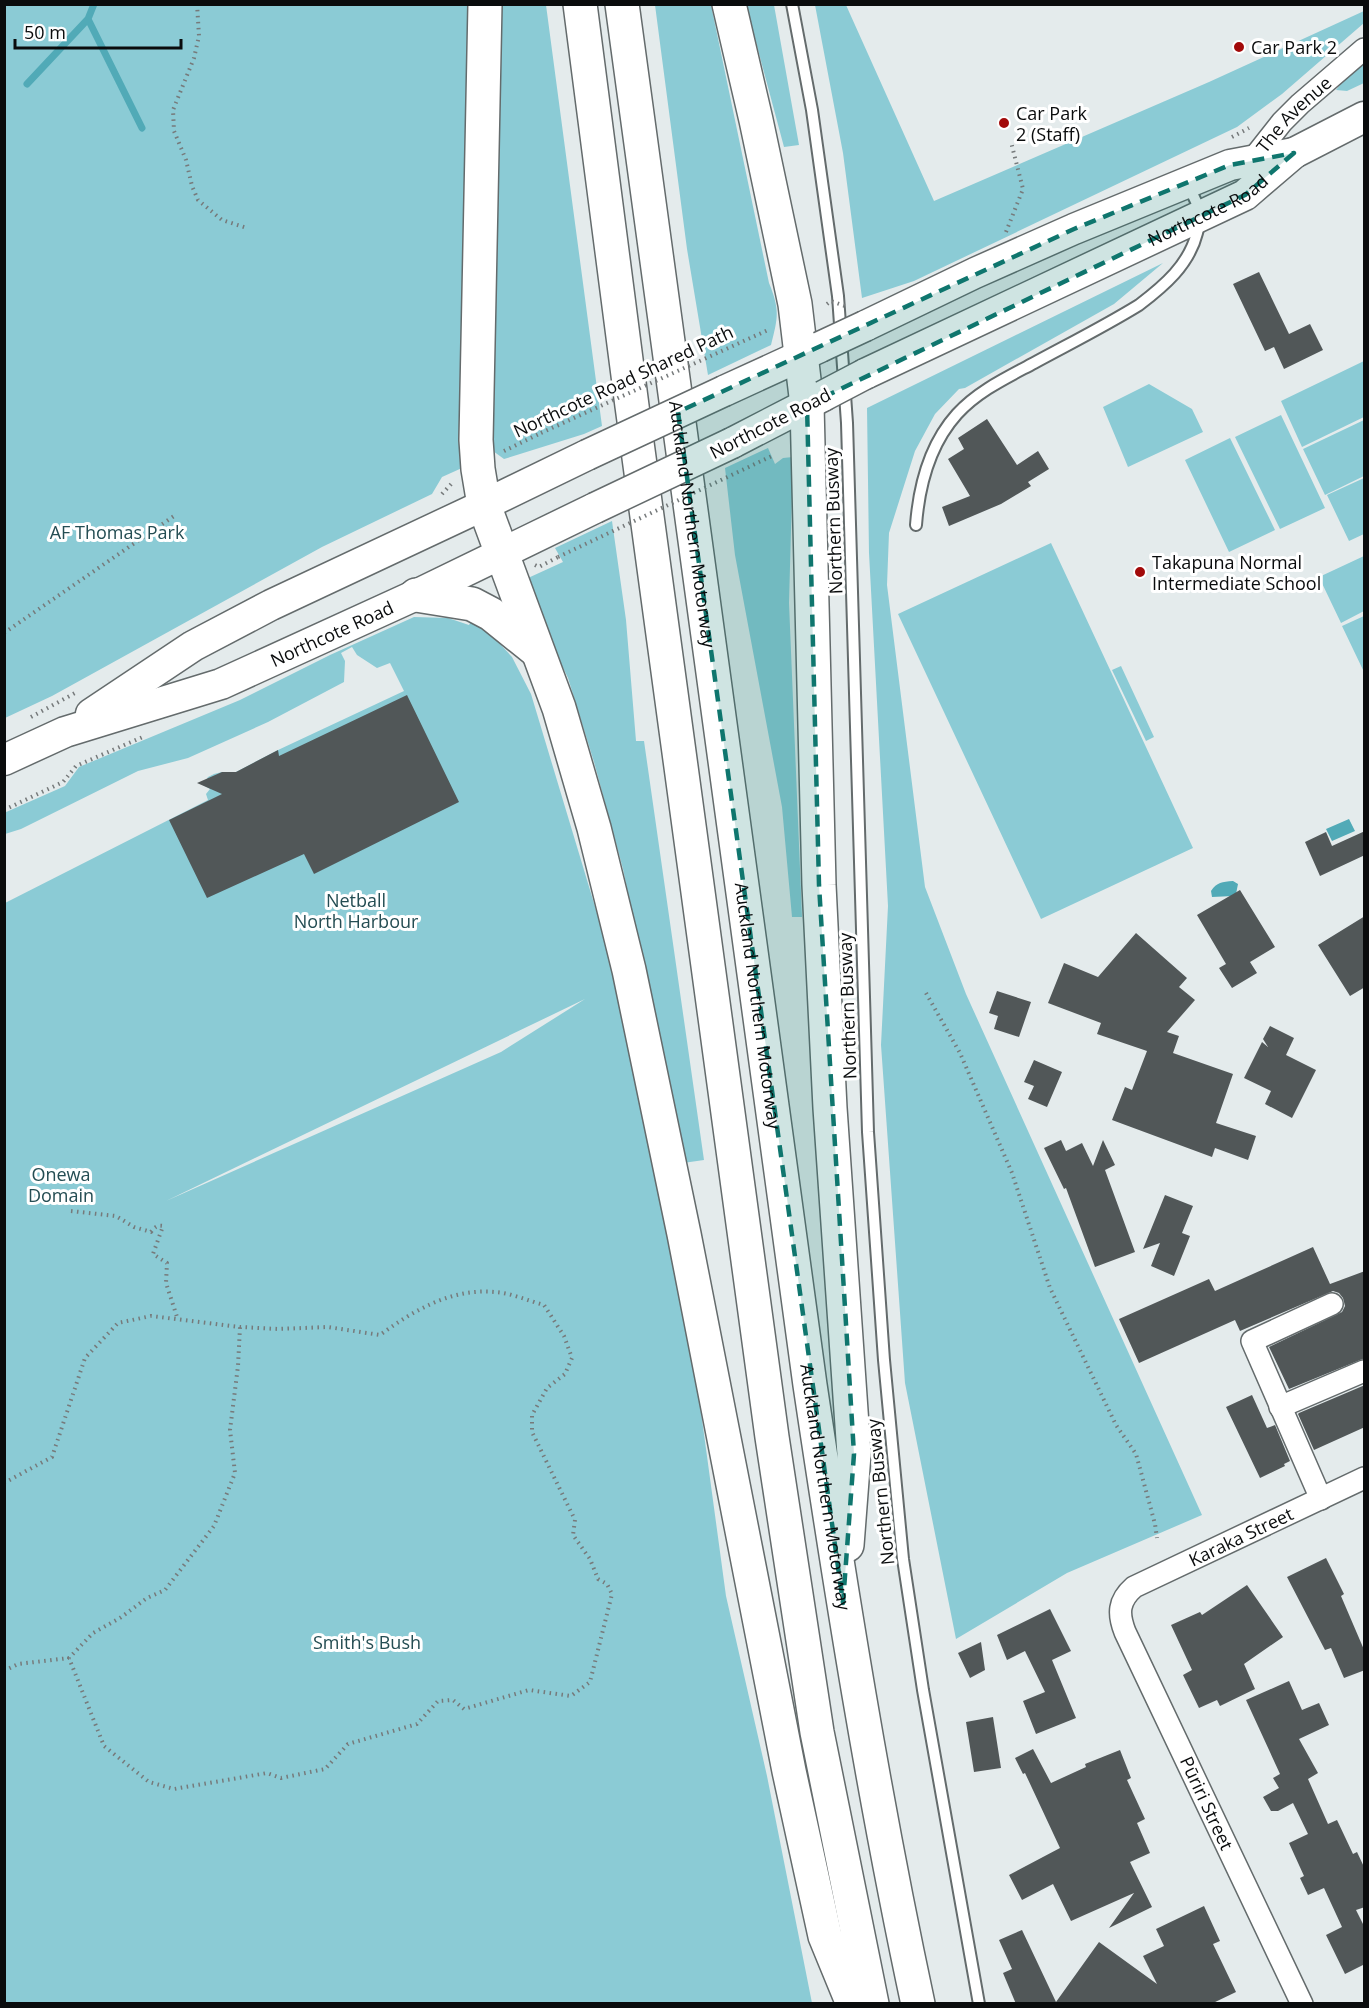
<svg xmlns="http://www.w3.org/2000/svg" width="1369" height="2008" font-family="'Open Sans',sans-serif">
  <rect width="100%" height="100%" fill="#e4ebec"/>
  <path fill="#8bcbd5" fill-rule="evenodd" d="M4,5H471L462,468L442,477L432,494L322,547L52,696L5,718Z
    M500,5H546L602,426L584,434L504,459L493,451L492,419Z
    M655,5H711L769,283C780,310 778,317 771,345L708,375L687,249Z
    M746,5H774L799,145L784,147Z
    M815,5H846L934,201L1209,82L1364,11V23L1282,94L1237,127L914,281L862,298L843,153Z
    M1364,63V83L1347,91L1336,90L1343,81Z
    M1163,263L1114,304L965,388L959,389L935,414L915,451L889,533L887,585L925,887L966,994L1202,1515L1067,1573L956,1639L905,1383L881,1045L888,906L869,553L867,408Z
    M1364,361V417L1302,447L1281,401Z
    M1149,384L1192,409L1203,432L1128,467L1103,407Z
    M1281,415L1325,508L1280,529L1235,437Z
    M1364,420V476L1325,495L1303,449Z
    M1230,438L1275,530L1229,552L1185,460Z
    M768,448L775,464L783,458L793,457L789,603L802,917H792L782,807L735,555L725,468Z
    M1364,478V534L1349,541L1327,495Z
    M612,521L626,620L636,741H644L704,1160L683,1163L623,869L594,762L568,678L539,618L528,578L563,562L555,548Z
    M1051,543L1193,848L1041,919L898,614Z
    M1364,556V611L1341,623L1319,577Z
    M474,616L512,657L531,694L621,993L678,1243L726,1596L767,1776L812,2003H5V903L208,800L206,794L210,789L203,785L208,777L214,774L222,772H236L278,750L404,691L390,663L377,668L357,655L352,647L341,653L345,661L344,682L268,722L188,758L138,771L21,829L5,834L4,813L65,786L79,767L240,700L330,655L414,617L448,618L469,625ZM585,999L501,1052L166,1201Z
    M1364,616V672L1342,626Z
    M1121,666L1154,737L1146,741L1112,670Z"/>
  <path fill="#51aab7" d="M1349,819L1355,831L1332,841L1326,829Z
    M1233,881L1238,884L1236,894L1233,896L1212,897L1211,891C1217,882 1222,882 1233,881Z"/>
  <g fill="none" stroke-linecap="round" stroke-linejoin="round">
    <path stroke="#51aab7" stroke-width="7" d="M88,19L142,128
      M27,84L88,19L94,4"/>
  </g>
  <path fill="#515758" d="M1259,272L1289,334L1310,324L1323,350L1284,369L1274,347L1265,351L1233,284Z
    M987,419L1017,465L1038,451L1049,469L1028,482L1031,486L1001,504L949,526L942,507L970,496L948,459L964,449L958,438Z
    M407,695L459,802L314,874L304,854L207,898L169,820L222,794L197,783L222,772H236L278,750L279,756Z
    M1365,831V855L1320,876L1305,842L1326,832L1332,846Z
    M1240,890L1275,947L1250,962L1257,973L1232,988L1219,968L1226,964L1197,915Z
    M1365,916V987L1350,996L1318,945Z
    M1136,933L1187,978L1179,987L1195,1000L1167,1032L1179,1036L1173,1053L1233,1074L1216,1123L1256,1136L1248,1160L1215,1148L1212,1157L1112,1120L1125,1087L1132,1090L1147,1051L1097,1034L1101,1023L1048,1003L1064,963L1098,977Z
    M997,991L1031,1002L1019,1037L994,1029L998,1016L989,1013Z
    M1270,1026L1294,1038L1286,1055L1316,1070L1292,1118L1265,1104L1271,1091L1244,1078L1262,1042L1268,1047L1263,1039Z
    M1034,1060L1062,1072L1047,1107L1028,1099L1034,1086L1024,1082Z
    M1061,1140L1066,1151L1082,1143L1093,1166L1103,1140L1115,1165L1105,1170L1135,1252L1095,1267L1066,1188L1064,1189L1044,1148Z
    M1165,1195L1193,1206L1182,1233L1190,1236L1174,1276L1151,1266L1160,1243L1143,1249Z
    M1313,1247L1330,1284L1365,1271V1358L1289,1389L1269,1347L1342,1312L1345,1306L1343,1298L1339,1293L1333,1291L1240,1331L1235,1320L1139,1363L1119,1319L1209,1279L1215,1291Z
    M1365,1385V1427L1314,1450L1298,1414L1299,1413Z
    M1252,1395L1267,1428L1275,1425L1290,1461L1284,1464L1285,1466L1260,1478L1226,1407Z
    M1326,1558L1344,1594L1341,1596L1365,1652V1670L1344,1678L1331,1648L1325,1650L1287,1577Z
    M1247,1585L1283,1637L1244,1664L1255,1689L1220,1706L1217,1700L1199,1708L1183,1675L1192,1670L1171,1625L1200,1612L1202,1615Z
    M1050,1609L1071,1651L1052,1660L1076,1718L1036,1734L1023,1701L1045,1692L1025,1651L1007,1660L997,1635Z
    M981,1642L985,1670L970,1678L958,1653Z
    M1289,1681L1302,1710L1319,1703L1329,1725L1299,1739L1318,1773L1308,1779L1328,1824L1337,1820L1353,1854L1357,1852L1365,1869V1907L1356,1910L1365,1928V1964L1345,1974L1326,1935L1342,1927L1324,1888L1308,1895L1300,1878L1304,1876L1289,1843L1308,1834L1293,1803L1278,1811H1271L1263,1797L1279,1788L1273,1778L1280,1774L1246,1700Z
    M993,1717L1001,1768L974,1772L966,1722Z
    M1033,1749L1051,1783L1086,1767L1085,1764L1120,1750L1131,1778L1127,1780L1145,1819L1137,1823L1150,1853L1130,1862L1152,1907L1109,1928L1134,1893L1071,1921L1053,1884L1022,1900L1009,1875L1060,1848L1025,1773L1023,1774L1015,1758Z
    M1204,1906L1220,1941L1213,1944L1236,1992L1211,2004H1016L1003,1973L1012,1969L999,1940L1022,1930L1056,2002L1099,1942L1157,1984L1143,1956L1164,1946L1156,1929Z"/>
  <g fill="none" stroke-linecap="round" stroke-linejoin="round">
    <g stroke="#646b6c" stroke-width="14">
      <path id="lane" d="M792,4L812,110L838,296L847,423L868,1132L884,1360L903,1559L923,1690L979,2004
        M916,525C919,486 930,444 957,414C978,391 1006,378 1034,363C1069,344 1105,326 1139,305C1164,286 1189,265 1197,233C1199,225 1201,217 1199,210C1197,201 1191,192 1187,184"/>
    </g>
    <g stroke="#646b6c" stroke-width="24">
      <g id="street">
        <path id="s1" d="M1252,160L1282,122L1300,104L1364,49"/>
        <path d="M1280,1407L1364,1371"/>
        <path d="M1321,1499L1252,1341L1332,1304"/>
        <path id="s2" d="M1302,2004L1125,1632C1118,1614 1118,1601 1134,1587L1364,1478"/>
      </g>
    </g>
    <g stroke="#646b6c" stroke-width="33">
      <g id="secondary">
        <path d="M865,326L975,273L1074,229L1230,165L1294,153"/>
        <path id="s3" d="M865,374L1245,195L1294,153L1364,117"/>
        <path d="M724,391L820,347"/>
        <path d="M732,443L823,396"/>
        <path d="M91,714L193,646L271,605L484,505L587,455"/>
        <path id="s4" d="M4,760L65,732L221,684L416,595L595,508"/>
      </g>
    </g>
    <g stroke="#646b6c" stroke-width="36">
      <g id="highway">
        <path d="M485,4L476,440L478,469L484,505L559,708L594,828L629,970L684,1234L789,1771L825,1936L853,2004"/>
        <path d="M580,4L632,406L772,1437L817,1732L872,2004"/>
        <path id="s5" d="M622,4L810,1385C841,1592 874,1799 918,2004"/>
        <path d="M729,4L756,120L795,304L807,405L819,885L830,1108L854,1454L847,1545"/>
        <path d="M416,595L472,604L491,614L537,651"/>
      </g>
    </g>
    <path stroke="#767a7b" stroke-width="4" stroke-dasharray="1.5 4.5" stroke-linecap="butt" d="M197,4L199,36L194,58L173,110L174,131L186,160L192,186L198,200L222,220L247,228
      M1232,137L1249,128
      M1006,232L1023,189L1011,142
      M504,451L541,433
      M442,494L453,482
      M535,565L539,567L558,557
      M4,633L174,516
      M31,717L75,693
      M4,810L63,782L76,766L145,736
      M926,993L960,1053L1012,1173L1050,1288L1116,1425L1136,1454L1155,1524L1157,1538
      M71,1211L116,1216L134,1227L151,1232C155,1227 157,1225 163,1226L153,1254L167,1263L166,1283L178,1320
      M4,1483L52,1457L85,1358L118,1323L151,1316L240,1327L278,1329L328,1327L380,1335C414,1310 452,1288 495,1292C511,1293 529,1301 544,1305L564,1336L572,1358L565,1374L547,1388L532,1415V1432L575,1520L573,1535L590,1559L598,1579L607,1584L612,1594L590,1682L571,1696L529,1690L464,1709L453,1700L438,1701L417,1724L348,1744L325,1769L281,1778L267,1773L174,1789L149,1782L104,1746L69,1658L93,1633L120,1618L147,1598L165,1590L214,1526L235,1473L230,1430L238,1366L240,1327
      M4,1671L18,1664L69,1658"/>
    <use href="#lane" stroke="#fff" stroke-width="10"/>
    <use href="#street" stroke="#fff" stroke-width="21"/>
    <use href="#secondary" stroke="#fff" stroke-width="30"/>
    <use href="#highway" stroke="#fff" stroke-width="33"/>
    <g stroke="#646b6c" stroke-width="33" stroke-linecap="butt">
      <path id="secondary-bridge" d="M820,347L865,326
        M823,396L865,374
        M587,455L724,391
        M595,508L732,443"/>
    </g>
    <path stroke="#767a7b" stroke-width="4" stroke-dasharray="1.5 4.5" stroke-linecap="butt" d="M827,304L831,301L845,306
      M541,433L768,330
      M558,557L774,455"/>
    <use href="#secondary-bridge" stroke="#fff" stroke-width="30"/>
  </g>
  <path fill="#0f766e" fill-opacity="0.2" stroke="#0f766e" stroke-width="4.5" stroke-dasharray="12 8" stroke-linejoin="round" d="M1294,153L1245,195L807,405L819,885L854,1454L843,1603L678,412L1074,229L1230,165Z"/>
  <g fill="#a20a0a" stroke="#fff" stroke-width="2">
    <circle cx="1239" cy="47" r="6"/>
    <circle cx="1004" cy="123" r="6"/>
    <circle cx="1140" cy="572" r="6"/>
  </g>
  <g text-anchor="middle" dominant-baseline="central" stroke-width="6" stroke-linejoin="round" paint-order="stroke">
    <g font-size="18" fill="#0a0c0d" stroke="#fff" text-anchor="start">
      <text x="1251" y="47">Car Park 2</text>
      <text x="1016" y="113">Car Park<tspan x="1016" dy="21">2 (Staff)</tspan></text>
      <text x="1152" y="562">Takapuna Normal<tspan x="1152" dy="21">Intermediate School</tspan></text>
    </g>
    <g font-size="18" fill="#0a0c0d" stroke="#fff">
      <text stroke="none"><textPath href="#s1" startOffset="62">The Avenue</textPath></text>
      <text stroke="none"><textPath href="#s3" startOffset="380">Northcote Road</textPath></text>
      <text transform="translate(623 381) rotate(-25)">Northcote Road Shared Path</text>
      <text transform="translate(770 423) rotate(-27)">Northcote Road</text>
      <text transform="translate(833 521) rotate(-92)">Northern Busway</text>
      <text stroke="none"><textPath href="#s5" startOffset="525">Auckland Northern Motorway</textPath></text>
      <text stroke="none"><textPath href="#s4" startOffset="352">Northcote Road</textPath></text>
      <text stroke="none"><textPath href="#s5" startOffset="1011">Auckland Northern Motorway</textPath></text>
      <text transform="translate(847 1006) rotate(-92)">Northern Busway</text>
      <text stroke="none"><textPath href="#s5" startOffset="1497">Auckland Northern Motorway</textPath></text>
      <text transform="translate(880 1492) rotate(-96)">Northern Busway</text>
      <text stroke="none"><textPath href="#s2" startOffset="580">Karaka Street</textPath></text>
      <text transform="translate(1207 1803) rotate(65)">Pūriri Street</text>
    </g>
    <g font-size="18" fill="#244d53" stroke="#fff">
      <text x="117" y="532">AF Thomas Park</text>
      <text x="356" y="900">Netball<tspan x="356" dy="21">North Harbour</tspan></text>
      <text x="61" y="1174">Onewa<tspan x="61" dy="21">Domain</tspan></text>
      <text x="367" y="1642">Smith's Bush</text>
    </g>
  </g>
  <rect width="1369" height="2008" fill="none" stroke="#0a0c0d" stroke-width="12"/>
  <path d="M15 39v9h166v-9" fill="none" stroke="#0a0c0d" stroke-width="3"/>
  <text x="24" y="39" font-size="18" fill="#0a0c0d" stroke="#ffffff" stroke-width="4.5" paint-order="stroke">50 m</text>
</svg>
